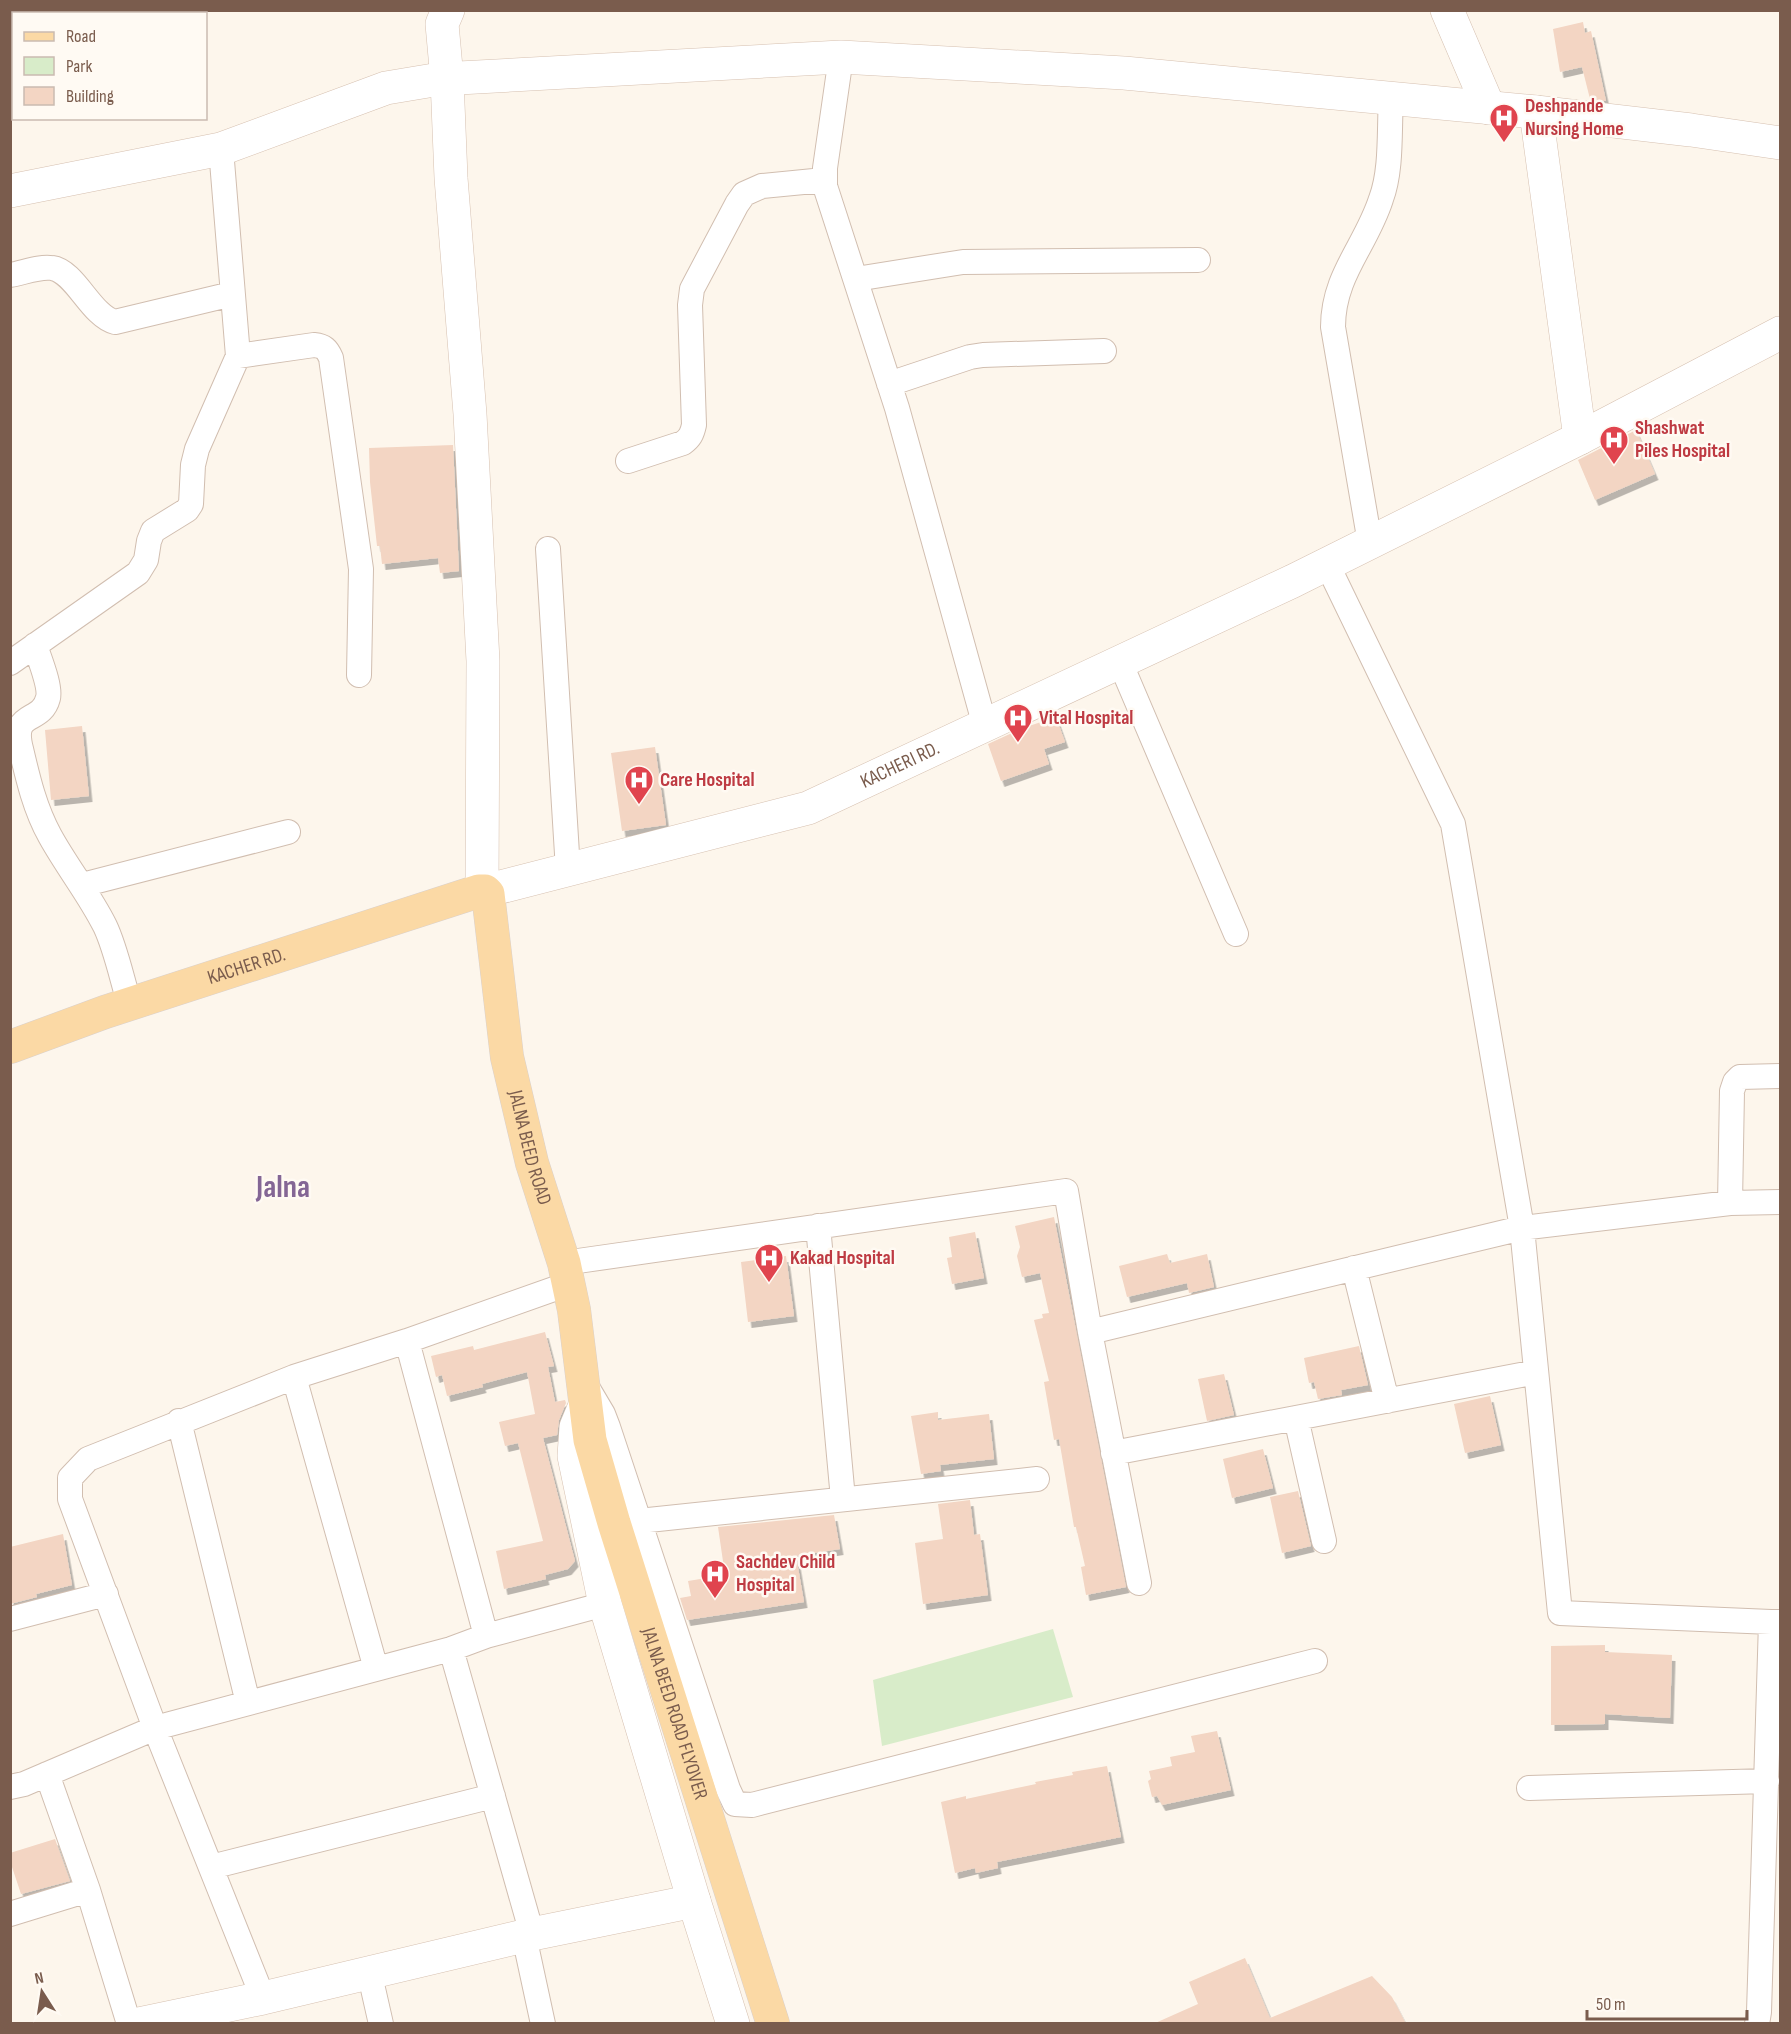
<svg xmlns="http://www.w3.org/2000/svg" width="1791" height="2034" font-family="'Sofia Sans Condensed',sans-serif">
  <defs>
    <filter id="shadow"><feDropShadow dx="3.5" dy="6" stdDeviation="0" flood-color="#0004"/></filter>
  </defs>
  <rect width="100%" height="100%" fill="#fdf6ec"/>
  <path fill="#d8ecc9" d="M1053,1629L1073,1697L882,1746L873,1680Z"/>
  <path fill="#f3d5c3" filter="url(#shadow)" d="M1583,22L1585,33L1591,31L1606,101L1590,99L1582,67L1560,72L1553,29Z
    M1636,430L1655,474L1595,500L1578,460Z
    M453,445L459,571L440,573L438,558L382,564L380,546H377L370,482L369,448Z
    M1056,717L1065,742L1044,749L1049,764L1001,781L988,744L1023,728Z
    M82,726L89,796L51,800L45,730Z
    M655,747L666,825L622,831L611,753Z
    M1054,1217L1126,1587L1086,1595L1081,1567L1085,1566L1076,1527H1074L1059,1439L1054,1440L1044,1382L1049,1381L1034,1320L1043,1318L1042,1314L1049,1313L1040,1273L1022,1277L1017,1256L1020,1247L1015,1226Z
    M975,1232L984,1278L952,1284L947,1258L952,1257L949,1237Z
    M1167,1254L1170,1263L1207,1254L1214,1287L1189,1293L1187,1283L1127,1297L1119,1266Z
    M786,1256L794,1316L748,1322L741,1262Z
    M545,1332L554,1366L548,1367L555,1402L565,1400L566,1403L559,1420L557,1435L543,1438L575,1561L568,1569L545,1575L546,1579L504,1589L496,1551L543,1541L518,1443L505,1446L499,1422L535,1414L527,1372L482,1384L483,1387L447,1396L442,1375L436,1377L431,1356L473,1346L474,1350Z
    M1359,1346L1368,1385L1341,1390L1342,1395L1318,1399L1314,1382L1309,1383L1304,1358Z
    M1224,1374L1234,1415L1207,1421L1198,1379Z
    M1490,1396L1501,1445L1465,1453L1454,1404Z
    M938,1412V1420L989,1414L994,1459L940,1465L941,1471L921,1474L911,1416Z
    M1263,1449L1273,1488L1232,1498L1223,1459Z
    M1298,1491L1311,1546L1282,1553L1270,1497Z
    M970,1500L974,1535L980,1534L988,1595L923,1604L915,1543L943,1539L938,1504Z
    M834,1515L840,1549L796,1556L804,1602L687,1620L680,1598L691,1596L688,1581L725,1575L718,1527Z
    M63,1534L72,1585L36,1594L37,1597L10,1604V1547Z
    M1605,1645V1652L1672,1655L1670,1718L1605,1714V1724L1551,1725V1646Z
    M1217,1731L1231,1790L1162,1805L1157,1796L1152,1797L1148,1781L1151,1779L1149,1771L1172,1766L1170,1757L1195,1752L1191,1736Z
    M1107,1766L1121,1837L997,1862L998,1868L976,1873L975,1868L955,1873L941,1802L966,1796V1799L1036,1784L1035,1782L1073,1775L1072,1772Z
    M55,1839L70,1881L21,1894L10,1861V1853Z
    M1245,1958L1270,2018L1372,1976L1392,1997L1406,2024H1153L1198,2004L1189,1982Z"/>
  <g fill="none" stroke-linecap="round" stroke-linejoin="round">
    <g stroke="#d1beb0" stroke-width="26">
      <path id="street" d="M841,57L825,168V186L897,408L985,726
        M221,149L238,356L314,345C324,346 327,349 331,358L361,569L359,675
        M10,275C23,273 39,266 52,268C75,271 91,316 115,322L232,294
        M856,279L963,262L1198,260
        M889,384L970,357L983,355L1104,351
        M628,461L683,443C690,438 692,434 694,425L690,305L692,289L737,204L744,194L762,186L824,180
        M1370,543L1333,327C1333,275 1366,246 1381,199C1392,170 1389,130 1391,98
        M548,549L568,870
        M1327,564L1453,824L1522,1228L1560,1613L1771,1622
        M35,645C39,658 51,686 48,698C41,725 11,709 21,749C28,779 35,809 50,836C67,867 89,894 105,926C116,949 122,980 130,1005
        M1120,662L1236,934
        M10,663L138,573L146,560L149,541L153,531L187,510L191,504L193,465L197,449L238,356
        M82,885L288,832
        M1730,1203L1732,1091L1735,1082L1740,1077L1780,1076
        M818,1226L843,1499
        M564,1263L1066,1191L1090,1332L1522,1228L1730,1203L1780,1202
        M1354,1268L1387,1401
        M1090,1332L1139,1583
        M407,1341L486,1636
        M294,1377L376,1669
        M587,1387L603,1414L608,1427L728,1789L735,1804L752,1805L1315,1661
        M1296,1418L1324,1541
        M179,1421L248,1703
        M1113,1453L1536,1372
        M639,1521L1037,1479
        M10,1619L106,1594
        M451,1649L532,1934
        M47,1774L88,1890L129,2024
        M10,1787L24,1784L155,1728L451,1649L486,1636L605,1604
        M1529,1788L1767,1781
        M211,1867L493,1796
        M10,1914L88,1890
        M524,1936L543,2024
        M369,1971L381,2024
        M263,1998L155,1728L70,1499V1478L88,1459L294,1377L407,1341L568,1284
        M1757,2024L1759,2012L1771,1622H1780"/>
    </g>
    <g stroke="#d6c0b0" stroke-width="34">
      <g id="secondary">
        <path d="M448,10L442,24L447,79L451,178L470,414L483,661L482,891"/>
        <path d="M1447,10L1489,108"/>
        <path d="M1536,112L1580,438"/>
        <path d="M10,191L221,149L386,88L440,79L841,57L1124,73L1536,112L1691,130L1780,143"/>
        <path id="s1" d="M485,891L808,808L1293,581L1580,438L1780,333"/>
        <path d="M586,1403L576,1427L574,1456L605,1604L694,1901"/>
        <path d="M139,2024L263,1998L532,1934L694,1901L733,2024"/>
      </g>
    </g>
    <g stroke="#dad1cd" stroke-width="34">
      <g id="primary">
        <path id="s2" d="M10,1047L105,1012L479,891H485L488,894L507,1057L532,1163L564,1263L574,1310L590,1440L614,1523L773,2024"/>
      </g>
    </g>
    <use href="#street" stroke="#fff" stroke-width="24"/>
    <use href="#secondary" stroke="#fff" stroke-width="33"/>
    <use href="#primary" stroke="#fbd9a5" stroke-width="33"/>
  </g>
  <defs>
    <g id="hospital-pin" transform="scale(1.5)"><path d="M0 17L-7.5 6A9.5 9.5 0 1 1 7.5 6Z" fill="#e0444e" stroke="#fffaf3"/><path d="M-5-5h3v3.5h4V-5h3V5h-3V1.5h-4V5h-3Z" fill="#fff"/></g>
  </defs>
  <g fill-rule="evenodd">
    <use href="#hospital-pin" x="1504" y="118"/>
    <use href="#hospital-pin" x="1614" y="440"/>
    <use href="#hospital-pin" x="1018" y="718"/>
    <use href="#hospital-pin" x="639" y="780"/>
    <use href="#hospital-pin" x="769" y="1258"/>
    <use href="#hospital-pin" x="715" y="1574"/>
  </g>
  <g text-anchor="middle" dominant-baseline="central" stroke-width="5" stroke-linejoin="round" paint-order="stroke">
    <g font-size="20" font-weight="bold" fill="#be3a42" stroke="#fffaf3" text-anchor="start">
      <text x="1525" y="106">Deshpande<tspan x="1525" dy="23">Nursing Home</tspan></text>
      <text x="1635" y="428">Shashwat<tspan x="1635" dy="23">Piles Hospital</tspan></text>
      <text x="1039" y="718">Vital Hospital</text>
      <text x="660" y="780">Care Hospital</text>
      <text x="790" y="1258">Kakad Hospital</text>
      <text x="736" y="1562">Sachdev Child<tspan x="736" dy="23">Hospital</tspan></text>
    </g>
    <g font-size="20" fill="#7a5c4d" stroke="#fffaf3">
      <text stroke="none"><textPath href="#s1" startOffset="435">KACHERI RD.</textPath></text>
      <text stroke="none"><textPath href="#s2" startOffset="250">KACHER RD.</textPath></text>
      <text stroke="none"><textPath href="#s2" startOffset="762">JALNA BEED ROAD</textPath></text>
      <text stroke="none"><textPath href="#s2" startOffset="1348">JALNA BEED ROAD FLYOVER</textPath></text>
    </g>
    <g font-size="32" font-weight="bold" fill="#846695" stroke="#fffaf3">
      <text x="283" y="1187">Jalna</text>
    </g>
  </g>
  <rect width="1791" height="2034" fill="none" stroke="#7a5c4d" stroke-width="24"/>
  <rect x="12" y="12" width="195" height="108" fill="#fffaf3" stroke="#cabbb1" stroke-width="1.5"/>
  <rect x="24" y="32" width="30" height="9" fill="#fbd9a5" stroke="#cabbb1" stroke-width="1.5"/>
  <text x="66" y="42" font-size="18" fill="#7a5c4d">Road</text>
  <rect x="24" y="57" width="30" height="18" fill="#d8ecc9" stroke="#cabbb1" stroke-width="1.5"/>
  <text x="66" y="72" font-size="18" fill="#7a5c4d">Park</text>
  <rect x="24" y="87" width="30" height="18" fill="#f3d5c3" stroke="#cabbb1" stroke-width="1.5"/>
  <text x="66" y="102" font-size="18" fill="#7a5c4d">Building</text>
  <g transform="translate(42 1992) rotate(348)" stroke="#fffaf3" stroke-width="4.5" paint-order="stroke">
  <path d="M0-4.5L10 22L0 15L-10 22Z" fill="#7a5c4d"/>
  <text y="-9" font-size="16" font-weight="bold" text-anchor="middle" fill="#7a5c4d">N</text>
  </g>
  <path d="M1587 2010v9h160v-9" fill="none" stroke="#7a5c4d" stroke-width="3"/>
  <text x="1596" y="2010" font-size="18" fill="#7a5c4d" stroke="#fffaf3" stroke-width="4.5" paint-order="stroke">50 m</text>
</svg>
